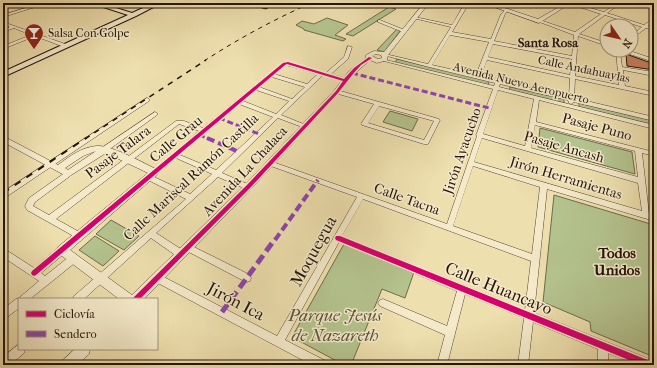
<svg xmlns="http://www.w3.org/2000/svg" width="657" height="368" font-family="'IM FELL French Canon',serif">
  <rect width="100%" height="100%" fill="#eedfae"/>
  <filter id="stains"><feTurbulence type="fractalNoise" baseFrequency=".005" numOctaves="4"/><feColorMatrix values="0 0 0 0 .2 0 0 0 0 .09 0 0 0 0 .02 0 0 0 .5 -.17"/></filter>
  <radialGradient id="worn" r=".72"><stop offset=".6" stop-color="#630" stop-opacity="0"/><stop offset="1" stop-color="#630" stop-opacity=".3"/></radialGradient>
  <path fill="#b4c38e" stroke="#6c6a4b" d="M389,7L396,9L353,36L346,34Z
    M327,18L348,25L335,35L346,39L343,41L304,30V29L296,25L302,21L314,24Z
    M397,29L400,31L384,52L377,50Z
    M397,59L489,81L488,85L395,63Z
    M510,87L564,99V103L509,90Z
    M579,103L654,121V125L579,107Z
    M390,111L418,119L412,131L383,122Z
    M540,128L632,152L635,174L538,147Z
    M554,195L654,225V357L591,331L590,322L543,302Z
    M111,220L139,236L124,250L96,234Z
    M95,236L119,251L103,266L79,250Z
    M344,244L414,272L405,298L382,289L351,365H344L292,337Z"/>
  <path fill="#c77e61" stroke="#231208" d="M252,3H276L266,9L252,5Z
    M626,54L654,64V70L627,66Z"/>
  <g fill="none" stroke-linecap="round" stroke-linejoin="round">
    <g stroke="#564532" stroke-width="1">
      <path id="minor" d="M42,3H48L3,17V15Z
        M465,3H469L452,32L491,39L501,14L506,9L508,10L505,14L494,41L572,56L574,35L537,21L540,20L575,32L601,14L567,3H573L604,12L617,3H621L607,13L644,25L654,18V21L648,26L654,28V30L646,28L631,39V36L642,27L605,15L579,34L607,43V46L578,36L575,76L619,85L616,50H627L654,59V62L620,51L622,67L654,72V76L623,70L625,86L654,92V96L575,79L574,98L654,117V121L574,102L571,104L569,103L568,100L500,84L499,87L654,125V129L539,100L536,122L654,152V156L642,153L649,214L654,215V221L547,189L534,313L654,361V365H638L608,353V365H598V349L533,322L528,365H518L524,318L465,294L447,365H437L445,335L380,306L378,303L380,300L383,299L447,326L457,291L339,242L285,340L326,361L327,365H312L154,281L153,278L154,275L157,274L160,275L277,336L357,197L268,165L267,163L270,161L447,224L477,136L476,135L477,133L493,89L380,60L382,59L494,86L495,83L429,67L383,55L385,54L428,64L451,27L413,18L415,17L452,25ZM450,35L489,42L476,75L432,65ZM493,44L572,59L570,75L488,57ZM487,60L570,78L569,97L481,76ZM498,90L534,99L525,146L483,134ZM535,125L635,151L638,177L531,148ZM482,138L638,183L642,211L474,162ZM473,166L540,187L532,254L453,226ZM363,199L531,261L525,310L342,236Z
        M507,3H512L501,9L498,8Z
        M649,3H654V5Z
        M378,20H380L407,31L403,32L378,22Z
        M3,22L68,45V46L64,47L35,36L3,49V46L31,35L14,28L3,32V29L10,27L3,24Z
        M348,46L352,47L348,59L331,74L347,79V81L323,75L281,115L306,125L307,126L306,127H302L278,118L222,173L250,185L252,187L250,189H246L218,177L156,233L184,251L185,254L184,257L181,258L178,257L151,238L84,299H72L74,296L186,199L146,179L145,177L146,175H150L190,194L212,174L176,158L157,174H155L152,172L199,131L179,124L56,219L83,234L84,236L83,238L80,239L77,238L27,210L25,206L29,198L66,172H70L71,174L70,176L35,202L33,206L49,215L176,121H184L203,128L283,62L326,73L344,57ZM286,65L318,74L307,84L274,74ZM272,77L305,87L292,99L259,87ZM256,90L289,101L276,114L243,101ZM239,104L273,117L216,170L180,155Z
        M337,90L439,119L440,120L428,144H424L362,125L361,124L374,104L335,93L334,92ZM379,106L434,121L424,140L368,123Z
        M147,98L149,99V101L3,199V192Z
        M155,112L158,114L157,115L107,151H103L102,149L103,147Z
        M188,244L250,275L251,278L250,281L247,282L244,281L185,250L184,248L185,246Z
        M62,246L65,247L66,250L65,253L41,273L45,276L70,256L73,255L76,256L77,259L76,262L30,299H19V308L6,318L3,320V309L16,299L19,298L39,281L3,257V248L34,268L59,247Z
        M19,344V349H25L24,353L10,365H3V357Z"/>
    </g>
    <g stroke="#564532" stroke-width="1">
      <path id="tertiary" d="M424,3H429L388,55L387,60L377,63L370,60L354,74L339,93L251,189L144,299H119L58,253L57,250L58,247L148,173L106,153L68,177L3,142V136L58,165C70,156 82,147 97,146C112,145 143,163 158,170L159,172L158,174L70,250L132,295L245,185L334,91L349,71L366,58V55L374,51L384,52ZM375,54L381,55L382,58L378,59L372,56ZM96,151L68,170L65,168L83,156Z
        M483,3H490L538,19L566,3H571L539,23Z
        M75,349H90L89,354L77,365H61L63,360Z"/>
    </g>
    <g stroke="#231208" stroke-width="2">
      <path id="secondary" d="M91,3H100L132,13L154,3H161L136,16L3,77V72L128,15Z"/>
    </g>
    <use href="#minor" fill="#f4eaca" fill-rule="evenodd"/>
    <use href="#tertiary" fill="#f4eaca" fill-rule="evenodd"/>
    <use href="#secondary" fill="#f4eaca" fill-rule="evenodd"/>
    <path stroke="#231208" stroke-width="1" stroke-dasharray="4.5 4.5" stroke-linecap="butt" d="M204,61C238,39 273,20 311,3"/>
    <path stroke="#231208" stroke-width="1.5" stroke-dasharray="5.5 5.5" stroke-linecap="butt" d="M85,139L206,60"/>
    <path stroke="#231208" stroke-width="2" stroke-dasharray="7 7" stroke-linecap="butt" d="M3,193L86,138"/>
    <path stroke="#8e44ad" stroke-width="3" stroke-dasharray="6 3" stroke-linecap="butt" d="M352,73L489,108
      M219,118L259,134
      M199,135L209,139"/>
    <path stroke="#8e44ad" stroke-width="4" stroke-dasharray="8 4" stroke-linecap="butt" d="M207,138L239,152
      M275,240L318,180"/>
    <path stroke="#8e44ad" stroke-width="5" stroke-dasharray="10 5" stroke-linecap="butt" d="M222,312L275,239"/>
    <g stroke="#f4eaca" stroke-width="3">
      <path id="cycleway" d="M369,57L372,58L361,65L353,74L338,93L250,188L140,299H133L134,297L246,186L336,91L343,81L287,64L285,65L36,275L34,276L32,275L31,273L32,271L283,63L288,62L344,79L354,68Z
        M336,236H340L650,361L653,362L654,365H641L336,240L335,238Z"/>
    </g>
    <use href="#cycleway" fill="#d6006c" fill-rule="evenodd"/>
  </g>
  <defs>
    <g id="bar-pin" transform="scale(1)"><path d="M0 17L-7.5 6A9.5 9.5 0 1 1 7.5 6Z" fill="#8f2418" stroke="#f4eaca"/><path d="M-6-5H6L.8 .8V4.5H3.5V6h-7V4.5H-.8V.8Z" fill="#fff"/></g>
  </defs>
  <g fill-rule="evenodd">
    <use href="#bar-pin" x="34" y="33"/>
  </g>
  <g text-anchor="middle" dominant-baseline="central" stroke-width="3" stroke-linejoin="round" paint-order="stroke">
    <g font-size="12" fill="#231208" stroke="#f4eaca" text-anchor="start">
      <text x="48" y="33">Salsa Con Golpe</text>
    </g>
    <g font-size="12" fill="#231208" stroke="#f4eaca">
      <text transform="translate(584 69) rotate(12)">Calle Andahuaylas</text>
      <text transform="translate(521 83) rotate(14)">Avenida Nuevo Aeropuerto</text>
    </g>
    <g font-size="13" font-weight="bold" fill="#231208" stroke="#f4eaca">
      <text x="548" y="42">Santa Rosa</text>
    </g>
    <g font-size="14" fill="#231208" stroke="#f4eaca">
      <text transform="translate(597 127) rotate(15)">Pasaje Puno</text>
      <text transform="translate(176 139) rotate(-40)">Calle Grau</text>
      <text transform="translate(564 147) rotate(16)">Pasaje Ancash</text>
      <text transform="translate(462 151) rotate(-71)">Jirón Ayacucho</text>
      <text transform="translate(118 152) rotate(-37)">Pasaje Talara</text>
      <text transform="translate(245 171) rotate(-47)">Avenida La Chalaca</text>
      <text transform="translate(191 177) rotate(-43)">Calle Mariscal Ramón Castilla</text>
      <text transform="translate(566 178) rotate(17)">Jirón Herramientas</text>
      <text transform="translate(407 199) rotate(20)">Calle Tacna</text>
    </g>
    <g font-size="15" font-weight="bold" fill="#231208" stroke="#f4eaca">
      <text x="617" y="253">Todos<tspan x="617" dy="17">Unidos</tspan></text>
    </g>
    <g font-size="17" fill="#231208" stroke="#f4eaca">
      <text transform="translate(313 251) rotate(-61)">Moquegua</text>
      <text transform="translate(499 288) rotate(22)">Calle Huancayo</text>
      <text transform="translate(236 301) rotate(28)">Jirón Ica</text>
    </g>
    <g font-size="17" font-style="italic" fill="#565037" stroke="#f4eaca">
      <text x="335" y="315">Parque Jesús<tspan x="335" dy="20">de Nazareth</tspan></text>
    </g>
  </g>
  <rect width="657" height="368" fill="none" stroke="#eedfae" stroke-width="16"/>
  <rect x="4" y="4" width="649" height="360" fill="none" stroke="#231208" stroke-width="2"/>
  <rect x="8" y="8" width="641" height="352" fill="none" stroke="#231208"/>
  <rect x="18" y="298" width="140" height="52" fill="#f4eaca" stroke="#a0947c"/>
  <rect x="26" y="311" width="20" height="6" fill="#d6006c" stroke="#a0947c"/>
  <text x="54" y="318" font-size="12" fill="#231208">Ciclovía</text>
  <rect x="26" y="331" width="20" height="6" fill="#8e44ad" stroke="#a0947c"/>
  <text x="54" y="338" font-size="12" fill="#231208">Sendero</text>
  <g transform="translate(619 38) rotate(124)"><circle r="19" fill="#f4eaca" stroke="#a0947c"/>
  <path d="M0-3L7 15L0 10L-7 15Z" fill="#8f2418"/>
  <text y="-6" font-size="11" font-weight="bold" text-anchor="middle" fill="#231208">N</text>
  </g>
  <rect width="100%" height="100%" filter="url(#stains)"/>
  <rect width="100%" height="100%" fill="url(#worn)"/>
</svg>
